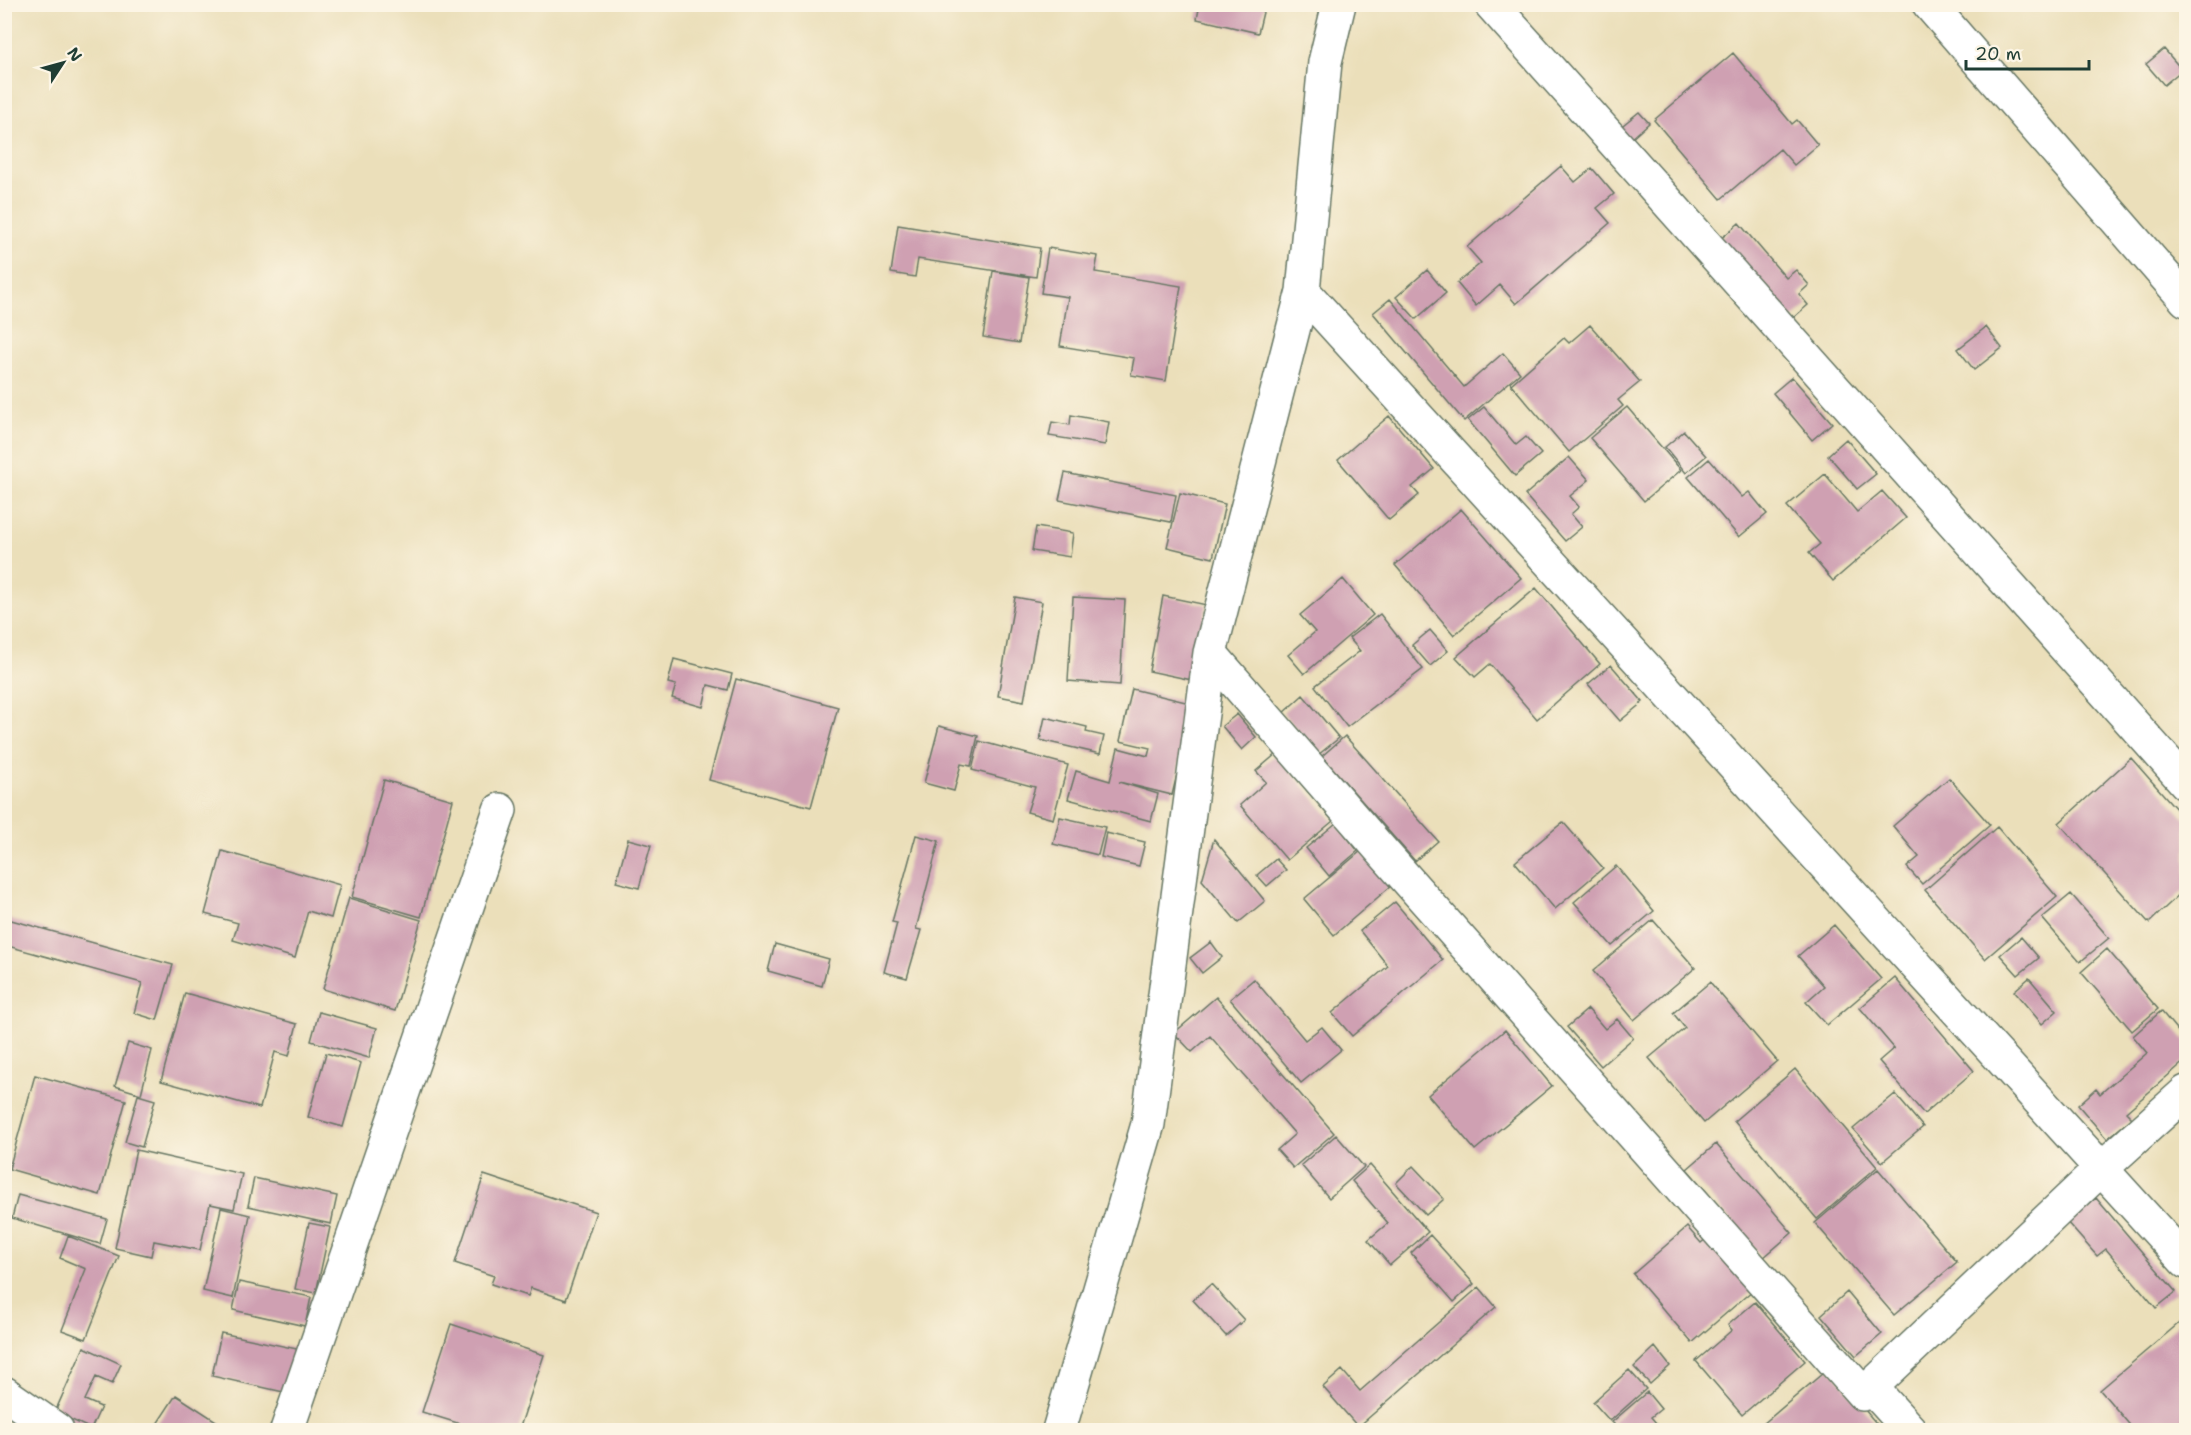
<svg xmlns="http://www.w3.org/2000/svg" width="2191" height="1435" font-family="'Shantell Sans',sans-serif">
  <rect width="100%" height="100%" fill="#fcf5e5"/>
  <filter id="ink" filterUnits="userSpaceOnUse"><feTurbulence type="fractalNoise" baseFrequency=".0167" numOctaves="2"/><feDisplacementMap in="SourceGraphic" scale="12" xChannelSelector="R" yChannelSelector="G"/><feConvolveMatrix kernelMatrix="1 2 1 2 8 2 1 2 1" color-interpolation-filters="sRGB"/></filter>
  <filter id="wash" filterUnits="userSpaceOnUse"><feTurbulence type="fractalNoise" baseFrequency=".008" numOctaves="4" result="noise"/><feDisplacementMap in="SourceGraphic" scale="24" xChannelSelector="R" yChannelSelector="G"/><feGaussianBlur stdDeviation="1.35" result="paint"/><feColorMatrix in="noise" values="0 0 0 0 0 0 0 0 0 0 0 0 0 0 0 0 0 1.4 0 .05"/><feComposite in="paint" operator="in"/></filter>
  <g filter="url(#wash)">
    <rect width="100%" height="100%" fill="#ebdfba"/>
    <g id="blocks">
      <path fill="#cfa0b2" d="M1200,4H1265L1258,33L1197,19Z
        M2164,49L2182,70L2164,85L2146,64Z
        M1733,53L1792,124L1797,120L1818,145L1794,165L1780,149L1721,199L1654,120Z
        M1639,112L1649,123L1629,141L1618,129Z
        M1561,166L1575,182L1592,168L1614,194L1597,208L1610,223L1516,304L1500,285L1476,306L1457,283L1481,263L1467,247Z
        M1739,223L1786,278L1796,270L1809,285L1799,294L1808,305L1786,324L1717,242Z
        M898,225L1040,248L1036,277L918,259L915,277L891,273Z
        M1048,248L1098,256L1095,272L1181,286L1166,381L1131,375L1134,358L1060,346L1068,297L1041,293Z
        M1427,270L1446,293L1416,319L1396,297Z
        M993,271L1029,277L1019,343L983,337Z
        M1390,299L1464,387L1503,353L1520,373L1464,421L1373,313Z
        M1590,325L1640,382L1618,400L1623,406L1569,452L1511,384L1564,338L1569,343Z
        M1986,327L2002,348L1974,370L1958,349Z
        M1792,377L1832,423L1812,440L1773,393Z
        M1484,407L1516,445L1526,437L1541,454L1515,476L1468,420Z
        M1627,407L1681,470L1644,501L1590,438Z
        M1071,415L1109,422L1105,445L1049,436L1052,422L1070,425Z
        M1389,416L1434,469L1412,487L1419,495L1389,520L1338,460Z
        M1684,431L1706,456L1686,473L1665,447Z
        M1846,439L1876,474L1857,489L1828,455Z
        M1569,457L1589,480L1570,496L1579,507L1571,514L1582,527L1565,541L1525,495Z
        M1709,459L1742,497L1749,492L1767,514L1739,537L1688,477Z
        M1065,473L1176,495L1171,522L1059,500Z
        M1825,474L1857,512L1882,491L1906,518L1833,581L1809,553L1820,544L1787,506Z
        M1180,493L1225,504L1213,558L1167,547Z
        M1461,509L1521,578L1454,635L1395,565Z
        M1036,527L1073,533L1070,557L1032,551Z
        M1343,579L1373,615L1304,674L1288,655L1315,632L1300,615Z
        M1536,588L1600,664L1537,719L1490,664L1475,677L1456,657Z
        M1163,596L1207,605L1192,680L1149,671Z
        M1015,597L1042,602L1024,701L998,696Z
        M1073,597L1125,600L1120,685L1068,681Z
        M1380,614L1423,669L1347,727L1315,686L1360,651L1349,638Z
        M1430,630L1448,651L1430,666L1412,645Z
        M674,659L732,674L728,690L708,685L703,707L672,698L676,685L668,683Z
        M1611,665L1643,702L1620,721L1588,684Z
        M736,679L838,707L811,807L709,780Z
        M1132,689L1194,704L1172,795L1119,782L1158,794L1151,821L1068,799L1076,771L1110,781L1118,748L1148,756L1150,748L1120,741Z
        M1303,695L1339,738L1318,755L1283,713Z
        M1237,714L1256,737L1242,750L1222,726Z
        M1045,717L1087,727L1086,732L1104,736L1100,754L1040,740Z
        M939,726L978,736L971,766L961,764L954,791L924,783Z
        M1345,736L1438,841L1415,861L1322,756Z
        M979,741L1068,765L1053,819L1027,812L1035,787L972,770Z
        M1276,754L1333,821L1287,860L1240,805L1266,782L1256,771Z
        M2131,758L2186,820V888L2149,923L2059,823Z
        M1949,778L1990,825L1922,884L1907,867L1919,857L1893,826Z
        M384,780L453,800L421,917L352,897Z
        M1060,817L1105,827L1098,855L1053,844Z
        M1563,822L1603,868L1555,909L1515,862Z
        M1336,823L1358,851L1329,876L1306,848Z
        M1997,827L2057,897L1985,959L1925,890Z
        M1106,833L1145,842L1139,866L1101,857Z
        M916,835L939,841L916,929L921,930L907,978L884,972L897,923L892,922Z
        M628,839L651,845L639,888L616,882Z
        M1214,839L1265,901L1238,923L1202,880Z
        M222,851L340,885L331,918L308,911L295,958L233,940L238,923L205,914Z
        M1361,851L1391,886L1334,935L1304,899Z
        M1276,859L1286,870L1267,886L1257,875Z
        M1616,866L1654,911L1612,946L1574,902Z
        M2071,894L2109,938L2080,962L2042,918Z
        M349,898L421,920L395,1011L323,989Z
        M1395,902L1443,960L1352,1036L1332,1013L1388,966L1360,931Z
        M4,918L173,965L157,1020L134,1013L142,983L4,945Z
        M1653,920L1695,968L1634,1020L1593,971Z
        M1834,925L1881,979L1827,1025L1806,1002L1824,986L1798,956Z
        M2021,937L2039,958L2018,975L2000,955Z
        M1211,942L1222,957L1202,973L1190,958Z
        M775,944L829,959L822,986L768,971Z
        M2107,949L2158,1009L2132,1031L2081,972Z
        M1895,978L1974,1071L1924,1114L1879,1061L1894,1048L1860,1008Z
        M2029,978L2057,1011L2042,1024L2014,991Z
        M1254,979L1305,1040L1322,1027L1341,1050L1301,1083L1230,999Z
        M1710,982L1777,1061L1704,1123L1649,1058L1685,1028L1673,1013Z
        M185,993L297,1024L289,1056L275,1052L260,1108L161,1081Z
        M1216,997L1334,1133L1293,1168L1277,1150L1295,1134L1210,1036L1192,1052L1174,1033Z
        M1588,1009L1605,1029L1617,1019L1633,1038L1601,1066L1567,1027Z
        M2161,1011L2186,1041V1060L2126,1112L2132,1118L2107,1139L2078,1105L2096,1089L2100,1094L2147,1053L2133,1036Z
        M319,1012L377,1028L369,1058L311,1041Z
        M1505,1030L1552,1086L1475,1150L1428,1095Z
        M128,1043L152,1050L141,1094L115,1086Z
        M326,1053L361,1063L343,1127L308,1117Z
        M1795,1069L1877,1167L1817,1219L1734,1121Z
        M35,1075L126,1100L100,1195L9,1169Z
        M1895,1094L1923,1127L1882,1162L1853,1129Z
        M138,1095L155,1100L142,1147L125,1142Z
        M1336,1135L1364,1167L1329,1198L1301,1165Z
        M1716,1144L1792,1233L1763,1258L1687,1169Z
        M136,1150L242,1174L234,1209L210,1204L200,1250L154,1241L151,1256L115,1248Z
        M1370,1165L1428,1232L1390,1265L1368,1240L1388,1223L1352,1181Z
        M1413,1166L1444,1199L1426,1215L1396,1183Z
        M1878,1169L1957,1262L1894,1315L1815,1223Z
        M484,1175L596,1212L566,1300L531,1288L528,1296L491,1284L494,1276L455,1263Z
        M254,1178L337,1196L331,1224L248,1206Z
        M18,1195L107,1219L100,1244L12,1218Z
        M2096,1198L2176,1292L2156,1308L2106,1249L2097,1256L2067,1222Z
        M221,1208L250,1215L233,1298L203,1291Z
        M309,1223L330,1227L316,1293L295,1289Z
        M1687,1227L1701,1243L1708,1237L1753,1290L1692,1343L1633,1274Z
        M1430,1235L1474,1284L1454,1302L1411,1253Z
        M68,1236L119,1256L86,1339L62,1330L86,1269L60,1258Z
        M239,1282L311,1297L305,1326L233,1310Z
        M1211,1284L1244,1320L1226,1336L1193,1300Z
        M1479,1287L1496,1307L1358,1427L1323,1387L1342,1370L1360,1391Z
        M1847,1292L1882,1334L1856,1356L1821,1315Z
        M1755,1302L1805,1361L1742,1415L1696,1361L1732,1330L1728,1325Z
        M2185,1318L2186,1430H2134L2100,1390Z
        M451,1324L544,1355L519,1430H480L422,1412Z
        M221,1333L297,1349L288,1393L212,1376Z
        M84,1347L121,1364L112,1384L96,1377L85,1400L101,1407L91,1429L55,1412Z
        M1655,1347L1670,1366L1650,1384L1634,1367Z
        M1829,1368L1882,1430H1756Z
        M1629,1370L1646,1389L1610,1421L1593,1402Z
        M1647,1392L1661,1409L1651,1417L1662,1430H1620L1612,1422Z
        M176,1395L230,1430H153Z"/>
    </g>
  </g>
  <g filter="url(#ink)">
    <use href="#blocks" fill-opacity="0" stroke="#667663" stroke-width="1.5"/>
    <g fill="none" stroke-linecap="round" stroke-linejoin="round">
      <g stroke="#667663" stroke-width="36">
        <path id="minor" d="M1491,4L2186,783
          M1929,4L2186,300
          M1303,291L2186,1262
          M1210,653L1380,849L1863,1394L1871,1387L1910,1430
          M1871,1387L2102,1168L2186,1092
          M4,1393L57,1430
          M287,1430L500,810
          M1059,1430L1148,1124L1210,653L1303,291L1325,62L1339,4"/>
      </g>
      <use href="#minor" stroke="#fff" stroke-width="33"/>
    </g>
  </g>
  <rect width="2191" height="1435" fill="none" stroke="#fcf5e5" stroke-width="24"/>
  <g transform="translate(63 63) rotate(54)" stroke="#fcf5e5" stroke-width="4.5" paint-order="stroke">
  <path d="M0-4.5L10 22L0 15L-10 22Z" fill="#1f3d34"/>
  <text y="-9" font-size="16" font-weight="bold" text-anchor="middle" fill="#1f3d34">N</text>
  </g>
  <path d="M1966 60v9h123v-9" fill="none" stroke="#1f3d34" stroke-width="3"/>
  <text x="1975" y="60" font-size="18" fill="#1f3d34" stroke="#fcf5e5" stroke-width="4.5" paint-order="stroke">20 m</text>
</svg>
